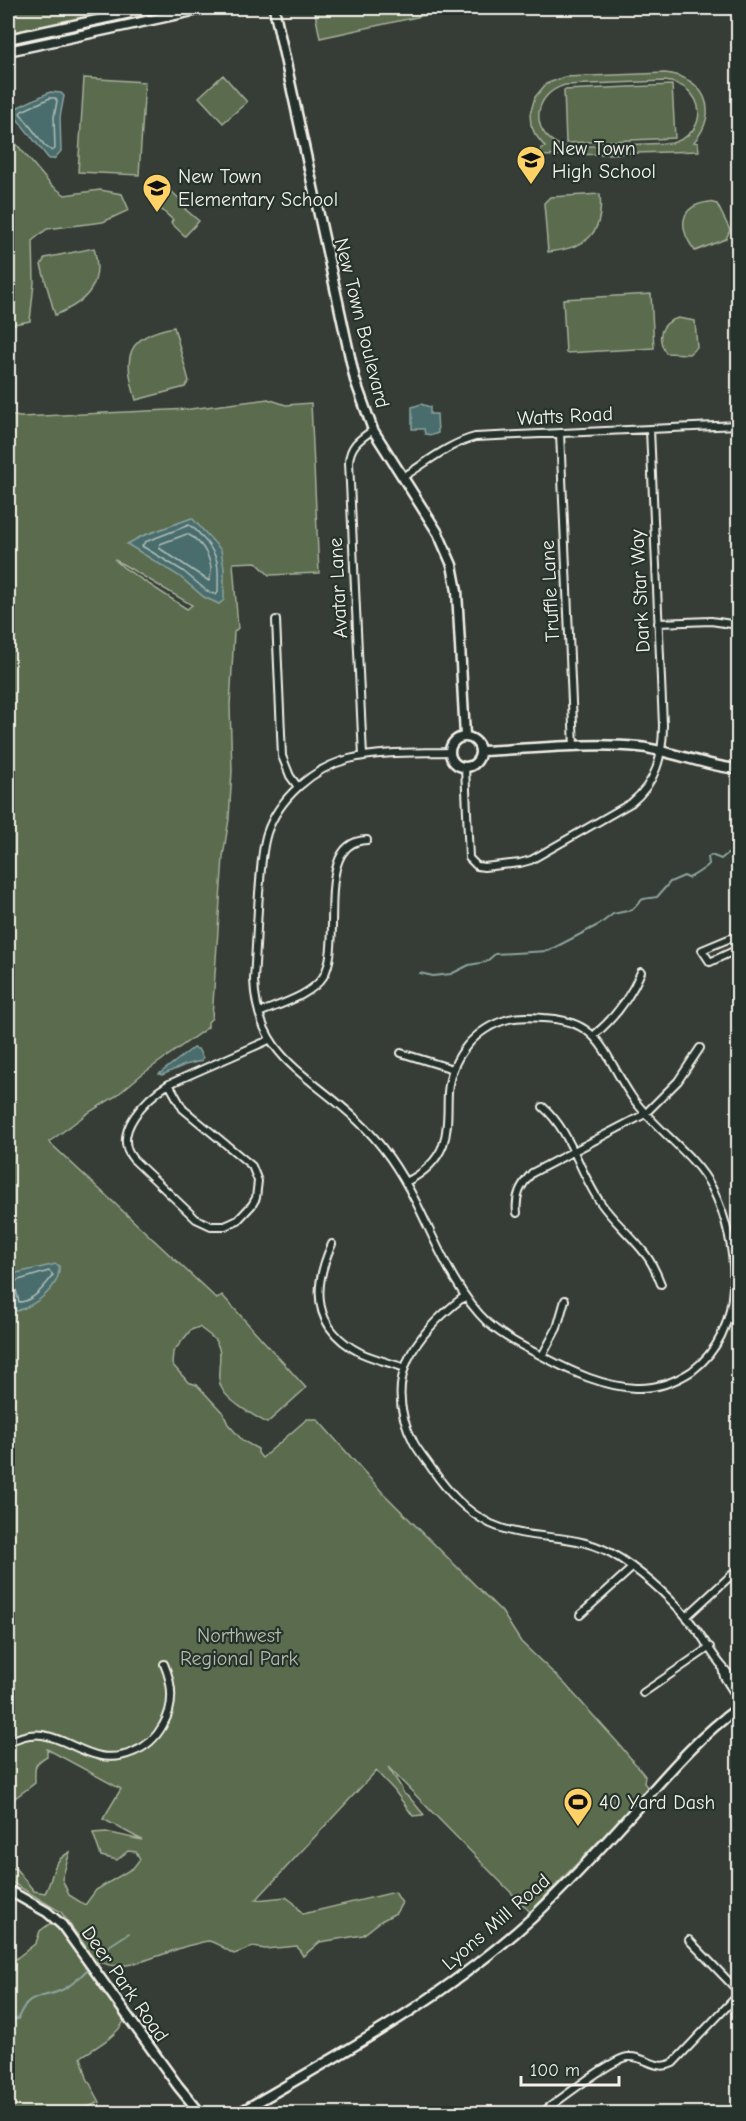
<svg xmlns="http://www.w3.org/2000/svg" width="746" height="2121" font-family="'Comic Neue',sans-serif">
  <rect width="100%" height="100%" fill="#353d36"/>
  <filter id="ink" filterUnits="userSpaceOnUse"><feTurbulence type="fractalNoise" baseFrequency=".0167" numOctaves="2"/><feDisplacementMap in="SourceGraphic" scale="12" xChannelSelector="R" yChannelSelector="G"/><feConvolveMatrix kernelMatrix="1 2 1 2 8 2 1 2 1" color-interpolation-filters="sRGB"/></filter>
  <g filter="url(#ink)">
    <path fill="#5a6c4e" stroke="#a7ae9b" stroke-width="1.5" fill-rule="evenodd" d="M8,8H125L8,33Z
      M314,8H454V9L320,38Z
      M665,73C704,77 721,111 694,142L698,143L699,151L541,156V148L545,147L535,134L531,125L530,114L535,97L546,84L564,77ZM665,81C705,85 712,132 672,143L565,147C530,137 530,95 565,85Z
      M223,75L247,102L223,123L199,97Z
      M84,78L145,82L139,175L78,172Z
      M672,85L675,138L566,143L564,90Z
      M8,134L50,184L65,195L100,190L122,194L129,210L103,222L47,229L33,240L34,283L30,321L8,325Z
      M169,189L187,206L185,209L199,221L185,236L171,223L173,220L155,204Z
      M600,194C604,234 587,248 548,252L544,203L550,197Z
      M709,202L717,204L730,230L726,239L695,251C679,230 677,206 709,202Z
      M94,248C104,283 88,302 55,315L41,265L45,258Z
      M651,294L654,348L566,353L563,299Z
      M678,318L695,321L697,347L689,354L666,353C656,338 660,323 678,318Z
      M174,327L189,381L185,387L136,400C123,357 125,336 174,327Z
      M268,399L286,405L311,403L319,573L269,575L256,562L233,563L238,628L234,632L230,706L232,771L229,819L223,857L212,1018L208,1022V1027L141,1075L116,1096L88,1113L49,1142L217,1299L222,1295L306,1388L267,1423C253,1415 230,1403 222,1389C213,1373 227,1354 214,1339C210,1335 204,1331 199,1327L191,1330L173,1352L172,1364L188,1382L197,1385L223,1413L228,1424L243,1441L258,1449V1453L262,1458L307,1419H317L383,1493L502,1612L521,1642L564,1683L619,1744L645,1776L644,1783L649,1789L530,1912L388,1767L401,1787L403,1793L410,1798L424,1815L413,1816L394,1790L376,1771L256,1900L286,1897L294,1903L303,1914L395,1892L402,1903L396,1913L381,1921L363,1935L320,1942L303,1956L297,1946L265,1949L253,1947L234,1954C227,1950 217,1943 209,1941C205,1941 199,1943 195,1944C172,1948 122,1976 102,1962L94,1964L85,1950L86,1947L61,1912L8,1880V1866L16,1869L34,1891L45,1893C55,1876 49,1863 70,1852L62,1879L69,1895L85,1905L96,1890L133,1868L140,1859L136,1852L128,1851L117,1860L101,1856L93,1833L106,1832L142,1840L103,1819L121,1789L47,1749V1756C33,1764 35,1767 35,1783L15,1798L8,1809V415L20,417L190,409ZM114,559L192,605L187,609L124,568Z
      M52,1922C76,1941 106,1993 124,2021C116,2037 96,2047 81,2057L87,2078L100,2102L73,2113L8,2114V1965L36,1943L40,1931Z"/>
    <path fill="#486d6d" stroke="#8da29e" stroke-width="1.5" d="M50,92L61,93L64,96L60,117L61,151L54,159H49L14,115V109Z
      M421,404L430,407V414H437L438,433L433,435L425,434L424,429H412V407Z
      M192,518L221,550L224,568V600L219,604L204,597L179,576L127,544L142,536Z
      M193,1048L198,1049L203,1058L201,1061L185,1065L162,1075L159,1074Z
      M56,1264L59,1266C61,1288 35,1305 17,1311L12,1309L8,1278L12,1274Z"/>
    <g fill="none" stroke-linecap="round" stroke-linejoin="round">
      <path stroke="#afbcb7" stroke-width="1.5" d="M50,98H55L57,101L54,117L55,149L52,151L45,146L20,113L22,111Z
        M189,525C195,528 199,533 203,538C221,559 218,566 218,592L216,595L207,591L183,571L142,546L145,542Z
        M187,534C203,541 216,564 209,581L159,548L160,544Z
        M49,1271L53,1275C46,1285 32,1302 19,1302L16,1290L11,1285L12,1282Z"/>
      <path stroke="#8da29e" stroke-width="2" d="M420,973L433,976L451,974L469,965L486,962L495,954L548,951L600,924L613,914L632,910C646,897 636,900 657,897L670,882L684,876L688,878C692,877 707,867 709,864L708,857L711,855L721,859L727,854H738
        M97,1962L106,1948L129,1933
        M8,2020L18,2019C27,1992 45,1999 64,1989C72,1985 79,1978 86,1971"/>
      <g stroke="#f4f1e8" stroke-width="10">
        <path id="street" d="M560,433L574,747
          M403,477C426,463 448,444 475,437L738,425
          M276,620L282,756L290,776L298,787
          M658,623L711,621L738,625
          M363,756L349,462C350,445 360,439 373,430
          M465,767L469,858L477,866L484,867L520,863L531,860L631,803C656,783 663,756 663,725L650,429
          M738,935L702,950L710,962L738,949
          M259,1013C279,1004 309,997 323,977C345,944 312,841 367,840
          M593,1036C615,1018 630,998 641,972
          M401,1053L453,1069
          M169,1084L183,1109L252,1166L258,1181L256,1198L252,1205L238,1220L225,1226H211L196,1219L133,1159C111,1133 146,1098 169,1084L269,1040
          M543,1107C571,1131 579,1172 600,1202C614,1222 632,1236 646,1255C653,1264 657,1274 661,1284
          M406,1182C422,1174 436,1163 443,1145C449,1128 447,1109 448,1092C451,1057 475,1028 509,1019C520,1016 531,1017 543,1018C602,1020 603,1055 632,1097C655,1130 694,1153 712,1188C741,1246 746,1330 692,1371C675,1382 655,1389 635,1388C603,1386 574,1373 546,1358C526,1348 505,1338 488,1323C455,1292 436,1242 416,1202C400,1171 383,1144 357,1120C308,1073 257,1058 254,980C256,951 257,922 259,893C261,873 261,852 267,833C279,798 313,768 349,759C381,751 417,753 450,752
          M517,1213C515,1196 520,1186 532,1173L645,1114L678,1081L700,1048
          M332,1244C312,1288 312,1328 361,1353C374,1359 391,1363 405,1368
          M465,1296C415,1334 380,1379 414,1443C419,1452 426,1460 432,1469C448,1492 465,1511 491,1524C535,1544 577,1529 621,1559C649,1578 676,1603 697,1630C706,1642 713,1656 723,1667C729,1674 734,1681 738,1689
          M542,1356L557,1328L565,1300
          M580,1615L632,1568
          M686,1617L738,1569
          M722,1668L724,1677L738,1699
          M643,1693L710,1647
          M8,1743C58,1713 82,1774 133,1752C146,1747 156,1738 163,1725C175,1705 173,1685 164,1664
          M737,1888L738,1890
          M689,1940L738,1991
          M540,2114C557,2102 611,2059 628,2057C645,2055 655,2072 673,2063L738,1995
          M733,2114L738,2108"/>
      </g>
      <g stroke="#f4f1e8" stroke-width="13">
        <path id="secondary" d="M274,8L355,380L373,430L438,533L452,565L457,591L465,736
          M8,39L154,8
          M8,51L207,8
          M450 752a15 15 0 1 1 30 0a15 15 0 1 1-30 0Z
          M481,751C531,749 589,742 639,747C673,751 704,766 738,769
          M8,1890L47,1912L62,1925L178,2086L201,2114
          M237,2114C339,2055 445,1998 532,1918C568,1884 602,1847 635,1810C668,1773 699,1736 738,1708"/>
      </g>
      <use href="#street" stroke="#26332d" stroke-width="6"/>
      <use href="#secondary" stroke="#26332d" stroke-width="8"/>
    </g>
  </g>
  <defs>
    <g id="school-pin" transform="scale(1.5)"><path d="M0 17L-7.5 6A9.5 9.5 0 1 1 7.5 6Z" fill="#ffd166" stroke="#26332d"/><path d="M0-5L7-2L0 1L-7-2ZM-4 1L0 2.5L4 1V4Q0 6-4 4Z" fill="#111"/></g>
    <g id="stadium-pin" transform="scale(1.5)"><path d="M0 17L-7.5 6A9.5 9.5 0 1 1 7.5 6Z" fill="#ffd166" stroke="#26332d"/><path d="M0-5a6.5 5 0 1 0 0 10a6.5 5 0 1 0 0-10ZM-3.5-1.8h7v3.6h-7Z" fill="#111"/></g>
  </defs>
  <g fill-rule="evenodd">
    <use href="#school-pin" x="531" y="160"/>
    <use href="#school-pin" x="157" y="188"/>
    <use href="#stadium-pin" x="578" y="1802"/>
  </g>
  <g text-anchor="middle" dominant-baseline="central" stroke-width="4.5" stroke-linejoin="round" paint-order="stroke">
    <g font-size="20" fill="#f4f1e8" stroke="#26332d" text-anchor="start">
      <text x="552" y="148">New Town<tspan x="552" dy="23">High School</tspan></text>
      <text x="178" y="176">New Town<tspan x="178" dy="23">Elementary School</tspan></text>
      <text x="599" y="1802">40 Yard Dash</text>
    </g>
    <g font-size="20" fill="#f4f1e8" stroke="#26332d">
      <text transform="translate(362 323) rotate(76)">New Town Boulevard</text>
      <text transform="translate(565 416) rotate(-3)">Watts Road</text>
      <text transform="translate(338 588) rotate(-93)">Avatar Lane</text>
      <text transform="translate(550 591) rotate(-93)">Truffle Lane</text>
      <text transform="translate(640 591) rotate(-93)">Dark Star Way</text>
      <text transform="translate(496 1922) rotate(-41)">Lyons Mill Road</text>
      <text transform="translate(125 1984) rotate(55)">Deer Park Road</text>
    </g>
    <g font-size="20" fill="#b6bcaa" stroke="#26332d">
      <text x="239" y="1635">Northwest<tspan x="239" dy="23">Regional Park</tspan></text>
    </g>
  </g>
  <rect width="746" height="2121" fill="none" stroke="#26332d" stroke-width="30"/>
  <rect x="15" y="15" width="716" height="2091" fill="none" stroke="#f4f1e8" stroke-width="2" filter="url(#ink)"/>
  <path d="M521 2076v9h98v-9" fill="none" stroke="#f4f1e8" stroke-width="3"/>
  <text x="530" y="2076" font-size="18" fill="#f4f1e8" stroke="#26332d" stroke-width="4.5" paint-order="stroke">100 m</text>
</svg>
